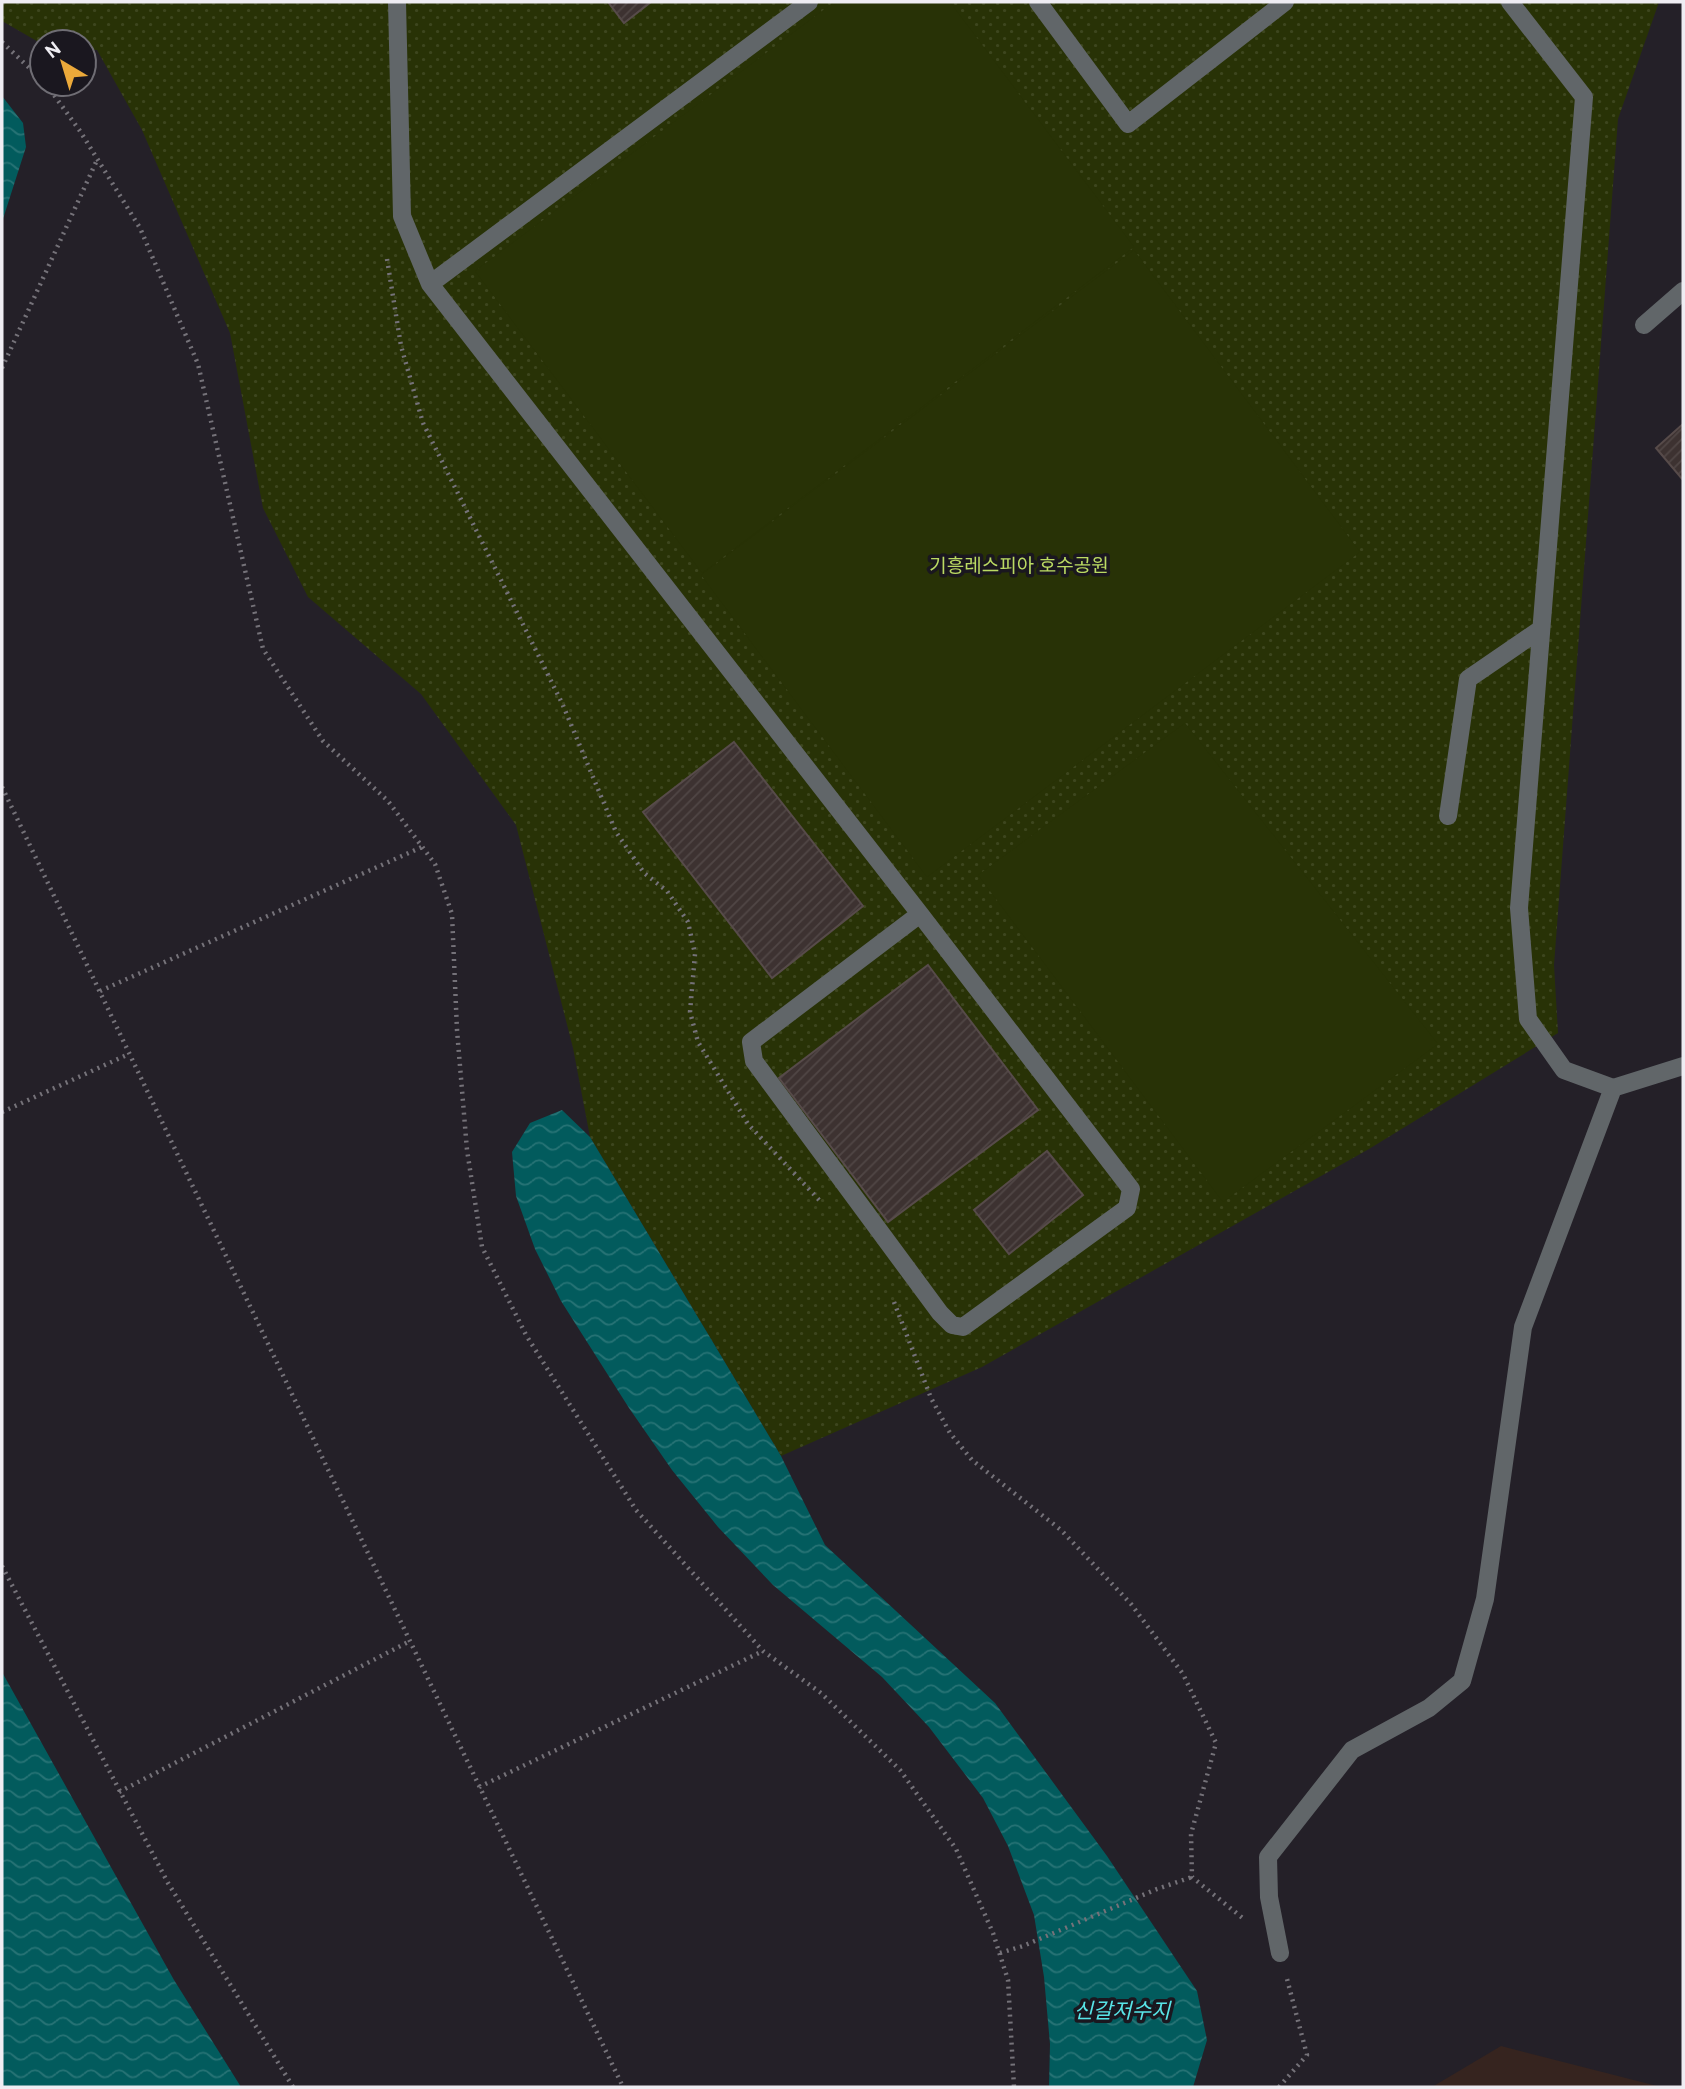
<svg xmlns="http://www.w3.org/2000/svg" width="1685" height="2089" font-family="Overpass,'Noto Sans KR',sans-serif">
  <defs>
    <pattern id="grass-dots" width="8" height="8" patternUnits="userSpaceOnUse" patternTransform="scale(1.75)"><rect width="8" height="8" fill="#283206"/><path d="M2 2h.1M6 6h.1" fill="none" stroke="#3d461e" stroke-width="1.8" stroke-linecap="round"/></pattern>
    <pattern id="water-waves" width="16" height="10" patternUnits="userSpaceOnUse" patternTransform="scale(1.75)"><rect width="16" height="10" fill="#025b5d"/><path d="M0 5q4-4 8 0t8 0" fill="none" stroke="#277375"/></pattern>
    <pattern id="building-hatch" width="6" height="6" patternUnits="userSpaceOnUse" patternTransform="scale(1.75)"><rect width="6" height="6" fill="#3d3231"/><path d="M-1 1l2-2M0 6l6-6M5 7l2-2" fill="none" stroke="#504645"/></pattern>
  </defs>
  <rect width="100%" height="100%" fill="#242028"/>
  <path fill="#36241f" d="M1501,2046L1661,2087H1432Z"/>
  <path fill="url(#grass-dots)" d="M2,2H1659L1618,119L1554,965L1558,1033L1369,1149L982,1367L781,1456L590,1137L573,1048L516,825L421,694L308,597L263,508L230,333L142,130L97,50L84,49V42H42V44L2,21Z"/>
  <path fill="#283206" d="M834,2H950L1134,247L702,573L475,271Z
    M1134,250L1360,552L927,877L701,575Z
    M1185,723L1438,1044L1223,1202L978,875Z"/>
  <path fill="url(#water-waves)" d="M2,96L23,123L26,147L2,222Z
    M562,1110L590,1137L781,1456L825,1545L995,1703L1107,1856L1197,1991L1207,2040L1193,2087H1049L1050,2044L1044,1977L1034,1915L1008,1846L983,1798L929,1727L882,1677L773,1585L718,1527L672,1470L629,1408L561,1301L535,1249L516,1196L512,1152L530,1123Z
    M2,1672L174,1980L241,2087H2Z"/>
  <path fill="url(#building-hatch)" stroke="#574b4a" stroke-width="2" d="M608,2H651L624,23Z
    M1683,424V480L1656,448Z
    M734,742L863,906L772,978L643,812Z
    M928,965L1038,1110L888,1222L779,1078Z
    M1047,1151L1083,1195L1009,1254L974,1210Z"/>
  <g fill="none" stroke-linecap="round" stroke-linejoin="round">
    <path stroke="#757279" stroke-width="4.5" stroke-dasharray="2 5" stroke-linecap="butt" d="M2,42L42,80
      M46,84L80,131L140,228L198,364L263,649L323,741L388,801L435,864L452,914L457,1030L467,1150L482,1247L526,1335L636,1510L763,1651L821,1693L900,1770L956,1849L993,1933L1008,1980L1014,2087
      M387,259L401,346L423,423L562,703L616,832L644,873L667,891L688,922L695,954L690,1012L698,1042L748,1124L821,1202
      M2,368L97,160
      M2,787L623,2087
      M100,991L422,847
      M2,1112L129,1054
      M894,1302L931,1398L950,1433L972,1460L1061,1530L1131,1604L1183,1674L1216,1743L1191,1834L1192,1877L1245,1920
      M2,1566L168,1883L293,2087
      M479,1787L763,1651
      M119,1792L410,1641
      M1000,1953L1023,1946L1157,1889L1192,1877
      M1279,2087L1307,2055L1287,1979"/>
    <path stroke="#616669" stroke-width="18" d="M397,2L402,216L430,284L920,914L1131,1189L1127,1208L963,1327L952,1325L940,1313L754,1061L751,1042L920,914
      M1038,2L1128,124L1285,2
      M430,284L809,2
      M1448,816L1468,679L1541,629
      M1613,1088L1683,1066
      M1280,1953L1269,1897L1268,1857L1352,1750L1429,1708L1462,1681L1485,1599L1523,1327L1613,1088L1564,1070L1528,1019L1519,908L1584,97L1510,2"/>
    <path stroke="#616669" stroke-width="18" d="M1644,325L1683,291"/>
  </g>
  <g text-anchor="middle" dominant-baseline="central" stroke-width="7" stroke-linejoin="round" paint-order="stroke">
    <g font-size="19" fill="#bbda63" stroke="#1a171f">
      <text x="1019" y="567">기흥레스피아 호수공원</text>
    </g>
    <g font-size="21" font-style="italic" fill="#58e5e8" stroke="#1a171f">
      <text x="1122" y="2012">신갈저수지</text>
    </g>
  </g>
  <rect width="1685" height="2089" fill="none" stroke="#efedf3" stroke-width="7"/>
  <g transform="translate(63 63) rotate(322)"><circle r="33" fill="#1a171f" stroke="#6f6d74" stroke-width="2"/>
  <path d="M0-5L12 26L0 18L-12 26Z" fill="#eba93a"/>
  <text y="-10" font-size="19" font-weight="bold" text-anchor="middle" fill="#efedf3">N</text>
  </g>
</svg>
